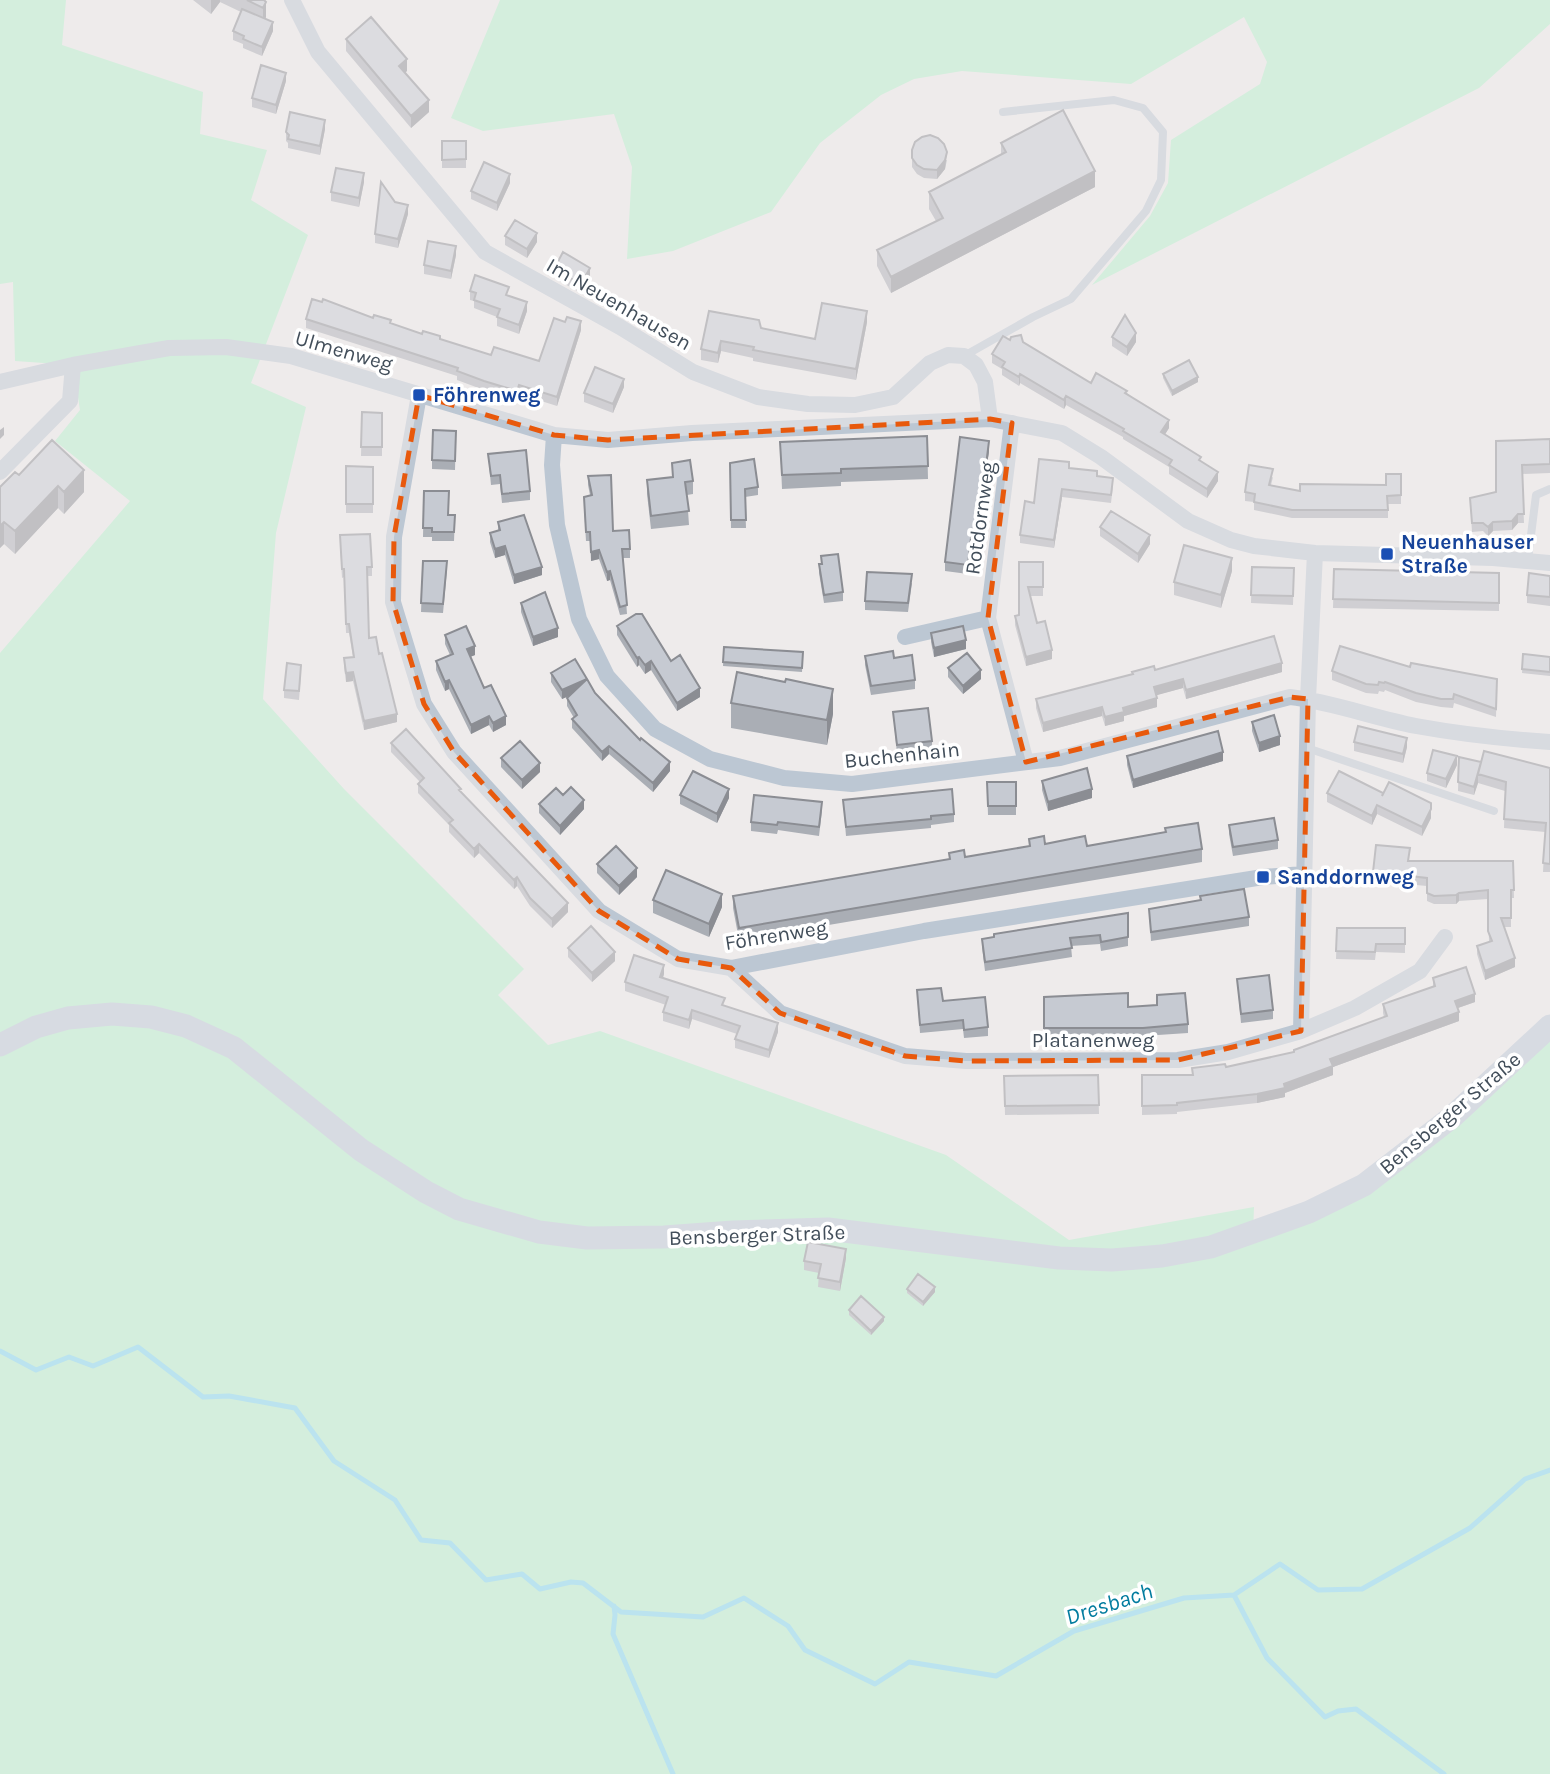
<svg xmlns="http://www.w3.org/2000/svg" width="1550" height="1774" font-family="Karla,sans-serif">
  <rect width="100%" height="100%" fill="#eeebeb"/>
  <path fill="#b3f2cc" d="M0,0H66L62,45L203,92L200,134L267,150L251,200L308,235L251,383L306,407L276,533L263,699L344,789L524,969L498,995L548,1045L600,1031L946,1155L1069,1240L1254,1207L1253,1233L1364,1185L1550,1026V1774H0V653L130,501L55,441L80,410L73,365L15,361L13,282L0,284Z
    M500,0H1550V24L1479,88L1092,285L1150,216L1168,183L1171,140L1260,84L1267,62L1244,17L1131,84L962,71L914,79L881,95L820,143L771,212L673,251L627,259L632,167L614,114L483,131L451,118Z"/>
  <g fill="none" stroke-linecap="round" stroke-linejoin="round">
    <path stroke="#7cd9f3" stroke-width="5" d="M0,1351L36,1370L69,1357L93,1366L138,1347L203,1397L229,1396L295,1408L334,1461L395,1500L421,1540L450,1543L486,1580L522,1574L540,1589L571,1582L583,1583L621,1612L703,1617L744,1598L788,1626L805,1650L875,1684L909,1662L996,1676L1074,1631L1184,1598L1234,1595L1280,1564L1318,1590L1362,1589L1470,1528L1525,1479L1550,1470
      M1234,1595L1267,1658L1325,1717L1338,1711L1356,1709L1444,1774
      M614,1606L615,1615L613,1634L673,1774"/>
    <path stroke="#bcc7d3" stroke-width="8" d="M964,356L1033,317L1071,299L1146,211L1161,180L1163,132L1143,108L1114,100L1003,112
      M1528,559L1536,495L1550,489
      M1307,748L1494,811"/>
    <path stroke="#bcc7d3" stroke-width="16" d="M292,0L318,52L485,252L620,327L693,372L758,397L808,404L855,405L893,397L930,363L948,355L964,356L976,365L985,382L990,419
      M0,382L73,365L169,348L226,347L291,356L554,435L608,440L692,433L990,419L1062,433L1101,457L1188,521L1231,540L1254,546L1315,553L1493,558L1550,563
      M419,395L394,537L393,602L424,704L454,752L599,911L678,959L731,968L924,931L1263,877L1304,874
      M1012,423L988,618L1026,762
      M554,435L552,465L557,525L579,619L607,676L655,729L710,759L784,778L852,784L1060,758L1290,697C1333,702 1374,718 1416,726C1460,734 1505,739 1550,742
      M0,472L70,401L73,365
      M905,637L988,618
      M731,968L780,1013L905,1056L966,1061L1178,1060L1228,1052L1301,1031L1355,1008L1420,971L1445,937
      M1301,1031L1308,699L1315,553"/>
    <path stroke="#bbc8d7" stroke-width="23" d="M0,1045L36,1027L68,1018L112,1014L151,1017L186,1026L234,1048L361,1150L426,1192L459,1209L539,1232L587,1238L664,1237L733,1232L828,1229L1059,1258L1112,1260L1162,1256L1211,1247L1309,1212L1364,1185L1452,1117L1550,1026"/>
  </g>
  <path fill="#aaaeb5" d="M193,0H264L266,17L265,19L273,31L262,56L243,48V44L233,40V31L241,12L220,2L211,14Z
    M346,39L407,71L405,72L429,112L411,128L346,51Z
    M286,81L276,114L252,107V98Z
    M325,129L320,155L288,148V143L286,141V132Z
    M442,141H466V168H442Z
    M1001,143L1095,187L891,293L877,266V250L936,221L929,209V192L1001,155Z
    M912,150L947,160L945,169L937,179L924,178L917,174L912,167Z
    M364,182L359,207L331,201V192Z
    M510,183L497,211L471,199V191Z
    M395,202L408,214L398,248L375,243V234Z
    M505,236L537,242L527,258L505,245Z
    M456,255L451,279L424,274V265Z
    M554,269L590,277L581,293L554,278Z
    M470,291L508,296L527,311L519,334L497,326V317L474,308V301L470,300Z
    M709,311L761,328L815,339L867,322L856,380L753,361V358L721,351L718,363L701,360V349Z
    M373,318L491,355L539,361L581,330L557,406L519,394L517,399L484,390L457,380V376L306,328V319Z
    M1112,337L1136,342L1127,356L1112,346Z
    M1010,340L1023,342L1091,383L1127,393L1169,428L1165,434L1201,461L1218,481L1207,498L1169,474V467L1123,439V437L1066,405L1064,409L1020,383L1019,386L1002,375V369L992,363V354Z
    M1163,374L1198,382L1172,396L1163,378Z
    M624,387L613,413L584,402V393Z
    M362,412L382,413V456H361Z
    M456,431L455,470L432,469V460Z
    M927,436L928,479L841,482V486L782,489L780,442Z
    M1550,439V473L1522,474L1524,523H1518L1512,530L1493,531L1488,536L1483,531L1472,532L1470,498L1496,492V441Z
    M989,450L978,538H972L968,574L945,571V562Z
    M488,454L530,491V500L502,503L500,484L491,485Z
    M672,463L693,481V494L687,495L689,525L651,529L647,494V480L672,477Z
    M730,463L758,487V495L745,497L746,528H731Z
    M346,466L373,467V513H346Z
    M1069,468L1097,476L1113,486L1111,503L1062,497L1054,548L1020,543V535L1034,503Z
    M1401,474V504H1388V518H1292L1254,510V502L1245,501V492L1273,477L1271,485L1300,491L1386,485Z
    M19,475L84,492L64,514L58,508L15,554L4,544L0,548V487Z
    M588,476L613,531L630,549V558H623L627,614L620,615L610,580L607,581L599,559L591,561L590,541H586L584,506L590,495L588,485Z
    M424,491L448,515H455L454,541H432V537H423Z
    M498,522L542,575L514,584L505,555L495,558L490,542V533L498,531Z
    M1100,527L1150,544L1138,563L1100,536Z
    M340,544L372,567V576H367L369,638L379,654L397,722L364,730L353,681L346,682L344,667V658L353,657L349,633H346L344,577L342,578Z
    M821,556L843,592V601L824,603L819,573V564H821Z
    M423,561L447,570L443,613L421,612Z
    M1019,562H1043V596H1030L1037,623L1052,659L1026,666L1015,625V616L1019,615Z
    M1252,567L1294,568L1293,605L1251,603Z
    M1334,569L1499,573V611L1333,608Z
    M1232,571L1221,608L1174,595V582Z
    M1550,576V606L1527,603V595Z
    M912,583L908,612L865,610V601Z
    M521,603L558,637L533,646L521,612Z
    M617,626L671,661L700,697L677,711L651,670L645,674L639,665L637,667L617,635Z
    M931,633L966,649L934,657L931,642Z
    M445,635L475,655L470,657L484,688L506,725L493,732L489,725L471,734L449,689L445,691L436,670V661L450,655L445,644Z
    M724,647L803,652L802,672L723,666Z
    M1523,654L1550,657V676L1522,673Z
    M865,656L894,658L915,680V689L871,695L865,665Z
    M1410,667L1497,679L1496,717L1454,703L1453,708L1441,707L1416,702L1385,690L1384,692L1379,691L1378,694L1366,693L1332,680V671Z
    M948,668L981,679L963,694L948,677Z
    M1155,670L1282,672L1186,699L1183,688L1156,695L1157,707L1124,716V721L1105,726L1102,716L1043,732L1036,708V699L1132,675V672Z
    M551,673L595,693L670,771L653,792L609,754L602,761L572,728V719L574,718L567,706V698L568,696L562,699L551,682Z
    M301,674L299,700L284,698V690Z
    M785,682L833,714L827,745L731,728V703Z
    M893,712L932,741V750L897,754Z
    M1252,722L1280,745L1259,752L1252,731Z
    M1354,742L1407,747L1403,763L1354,751Z
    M391,743L461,793L568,912L552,928L530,906L517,886L514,889L479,853L474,858L449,832V825L418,793V784L420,782L391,752Z
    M1127,756L1223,761L1133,788L1127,765Z
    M1459,757L1481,762L1550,768V872H1543L1545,832L1504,828L1505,791L1478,783L1474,795L1458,791Z
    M501,758L540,772L522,789L501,767Z
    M1457,765L1446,788L1427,781V773Z
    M1339,771L1431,818L1422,836L1377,814L1372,825L1327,802V793Z
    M1042,781L1092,798L1048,811L1042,790Z
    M987,782H1016V815H988Z
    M563,795L584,809L560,835L539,813V804Z
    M680,795L729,798L717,823L680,804Z
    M843,800L954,814V822L931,825V828L846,836Z
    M822,811L819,836L778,830L777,834L751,831V822Z
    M1229,825L1278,840V849L1233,856L1229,834Z
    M1165,828L1202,849V862L739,940L733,908V896L949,859V853L965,857L1029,846V839L1045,844L1087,846L1165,832Z
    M1409,861H1513L1514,898H1511V927H1504L1515,967L1485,980L1477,954V946L1489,942L1488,899L1459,901L1456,904H1434L1427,901V886L1373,881V872Z
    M597,864L637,877L619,895L597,873Z
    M1200,896L1249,917V926L1151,941L1149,909L1200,900Z
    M653,900L722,907L709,937L653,913Z
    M1128,913V946L1101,951L1100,944L1071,946L1072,957L985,971L982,947V939Z
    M1337,928H1405V953L1376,952L1375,960L1336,959Z
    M568,948L615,961L592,982L568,957Z
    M664,974L663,978L725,1006L778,1032L769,1058L735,1048V1039L737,1034L692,1019L689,1029L663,1021V1012L666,1005L625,991V982Z
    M1433,978L1475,1002L1458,1008L1459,1021L1333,1067V1075L1285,1093V1097L1257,1103L1177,1112V1114L1142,1115V1075H1192V1068L1226,1067L1294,1052V1050L1384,1017L1383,1013V1004L1433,987Z
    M1237,979L1273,1010V1019L1241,1023Z
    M917,990L943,1001L988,1027V1036L964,1038L963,1029L920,1033Z
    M1157,995L1188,1024V1033L1143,1036L1044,1037V997L1128,1007L1157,1005Z
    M1098,1075L1099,1114L1005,1115L1004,1076Z
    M846,1258L840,1291L818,1287L819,1273L804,1270V1261Z
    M907,1289L935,1292L923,1306L907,1293Z
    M849,1310L884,1321L871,1335L849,1315Z"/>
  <path fill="#8b8d93" d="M211,0H220V2L211,14Z
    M266,2V17L263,23V8Z
    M273,22V31L262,56V47Z
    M407,59V71L399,78V66Z
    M286,73V81L276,114V105Z
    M429,100V112L411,128V116Z
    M325,120V129L320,155V146Z
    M947,152L945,169L937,179V170Z
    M1095,171V187L891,293V277Z
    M364,173V182L359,207V198Z
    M510,174V183L497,211V203Z
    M408,205V214L398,248V239Z
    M537,233V242L527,258V249Z
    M456,246V255L451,279V271Z
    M590,268V277L581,293V284Z
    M527,302V311L519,334V325Z
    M867,311V322L856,380V369Z
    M581,321V330L557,406V397Z
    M1136,333V342L1127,356V347Z
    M721,341V351L718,363V353Z
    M1020,374V383L1019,386V377Z
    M1198,377V382L1172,396V391Z
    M624,379V387L613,413V404Z
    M1066,396V405L1064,409V400Z
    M1169,420V428L1161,441V432Z
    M4,427V435L0,439V430Z
    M989,441V450L978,538V530Z
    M84,470V492L64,514V492Z
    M1218,472V481L1207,498V489Z
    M58,486V508L15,554V531Z
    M1062,489V497L1054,548V540Z
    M1518,514V523L1512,530V521Z
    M4,522V544L0,548V526Z
    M1493,522V531L1488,536V527Z
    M972,529V538L968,574V565Z
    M1150,535V544L1138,563V554Z
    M505,546V555L495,558V549Z
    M599,550V559L591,561V552Z
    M1232,558V571L1221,608V595Z
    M542,567V575L514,584V575Z
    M610,571V580L607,581V572Z
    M558,628V637L533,646V637Z
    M966,640V649L934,657V648Z
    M475,646V655L467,658V649Z
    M1052,650V659L1026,666V657Z
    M639,657V665L637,667V658Z
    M651,661V670L645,674V665Z
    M1282,663V672L1186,699V690Z
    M981,670V679L963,694V686Z
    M353,672V681L346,682V673Z
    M587,679V688L562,699V690Z
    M1183,679V688L1154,696V687Z
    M449,680V689L445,691V682Z
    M700,688V697L677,711V703Z
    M833,689V714L827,745V720Z
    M1157,698V707L1124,716V721L1105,726V717L1123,708Z
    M1102,707V716L1043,732V723Z
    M397,714V722L364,730V721Z
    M489,716V725L471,734V725Z
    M506,716V725L493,732V723Z
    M1280,736V745L1259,752V743Z
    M1407,738V747L1403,763V754Z
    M609,746V754L602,761V752Z
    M1223,752V761L1133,788V780Z
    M1457,756V765L1446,788V779Z
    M670,762V771L653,792V783Z
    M540,763V772L522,789V780Z
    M1478,774V783L1474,795V787Z
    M729,789V798L717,823V814Z
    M1092,789V798L1048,811V802Z
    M584,800V809L560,835V826Z
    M1377,805V814L1372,825V816Z
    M1431,809V818L1422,836V827Z
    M479,844V853L474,858V849Z
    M637,868V877L619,895V886Z
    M517,877V886L514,889V880Z
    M1459,893V901L1456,904V895Z
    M722,894V907L709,937V924Z
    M568,903V912L552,928V919Z
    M615,952V961L592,982V973Z
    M1515,958V967L1485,980V971Z
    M664,965V974L660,986V977Z
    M1475,994V1002L1455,1009V1001Z
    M692,1010V1019L689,1029V1020Z
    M1459,1012V1021L1333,1067V1075L1285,1093V1097L1257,1103V1094L1284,1084L1330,1059Z
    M778,1023V1032L769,1058V1050Z
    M846,1249V1258L840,1291V1282Z
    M935,1287V1292L923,1306V1302Z
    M884,1317V1321L871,1335V1331Z"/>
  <path fill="#c6cad2" stroke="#8b8d93" stroke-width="2" d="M247,0H264L266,2L263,8Z
    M242,9L273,22L262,47L243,39L244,36L233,31Z
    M371,17L407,59L399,66L429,100L411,116L346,39Z
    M261,65L286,73L276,105L252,98Z
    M1063,110L1095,171L891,277L877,250L943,218L929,192L1006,152L1001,143Z
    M290,112L325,120L320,146L288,139L289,135L286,132Z
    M930,135L938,138L944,144L947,152L945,160L937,170L924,169L917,165L912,158V150L915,142L922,137Z
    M442,141H466V159L442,160Z
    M484,162L510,174L497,203L471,191Z
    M336,168L364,173L359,198L331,192Z
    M381,182L395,202L408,205L398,239L375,234Z
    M515,220L537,233L527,249L505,236Z
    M428,241L456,246L451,271L424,265Z
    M563,252L590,268L581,284L554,269Z
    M475,275L509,287L506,295L527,302L519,325L497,317L500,309L474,300L476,293L470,291Z
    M312,299L322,302L323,299L373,318L374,315L391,320L390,323L422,334L423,331L440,336V339L491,355L494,347L539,361L554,318L565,322L567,317L581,321L557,397L519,385L517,391L484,381L457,371L458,368L306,319Z
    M822,303L867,311L856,369L753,350L754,347L721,341L718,353L701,349L709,311L759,320L761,328L815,339Z
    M1125,315L1136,333L1127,347L1112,337Z
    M1021,335L1023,342L1091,383L1096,373L1127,391L1125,393L1169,420L1161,432L1201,457L1199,460L1218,472L1207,489L1169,465L1172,460L1123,431L1124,429L1066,396L1064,400L1020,374L1019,377L1002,367L1005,362L992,354L1003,336L1010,340L1011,337Z
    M1189,360L1198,377L1172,391L1163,374Z
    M595,367L624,379L613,404L584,393Z
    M362,412L382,413V447H361Z
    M433,430L456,431L455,461L432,460Z
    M927,436L928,466L841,469V473L782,475L780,442Z
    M960,437L989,441L978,530L972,529L968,565L945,562Z
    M1550,439V464L1522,465L1524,514H1518L1512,521L1493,522L1488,527L1483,523H1472L1470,498L1496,492V441Z
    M52,440L84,470L64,492L58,486L15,531L4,522L0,526V487L15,472L19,475Z
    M526,450L530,491L502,494L500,475L491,476L488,454Z
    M754,459L758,487L745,489L746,520H731L730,463Z
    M1039,459L1069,462V468L1097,471V476L1113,478L1111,495L1062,489L1054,540L1020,535L1025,501L1034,503Z
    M690,460L693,481L685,482L689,511L651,516L647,480L673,477L672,463Z
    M1249,465L1273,469L1269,485L1300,491V484L1386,485V474H1401V495L1387,496L1388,510H1292L1254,502L1255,494L1245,492Z
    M346,466L373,467V504H346Z
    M611,475L613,531L629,530L630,549H622L627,605L620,607L610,571L607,572L599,550L591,552L590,532H586L584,497L592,495L588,476Z
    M424,491H449L448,515H455L454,532H432V528H423Z
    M1111,511L1150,535L1138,554L1100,527Z
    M524,515L542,567L514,575L505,546L495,549L490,533L500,530L498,522Z
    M370,534L372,567H367L369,638L376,637L379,654L382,653L397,714L364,721L353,672L346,673L344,658L354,657L349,624H346L344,569H342L340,535Z
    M1184,545L1232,558L1221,595L1174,582Z
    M838,554L843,592L824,595L819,564H822L821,556Z
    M423,561H447L443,604L421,603Z
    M1019,562H1043V587H1028L1037,623L1045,621L1052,650L1026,657L1015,616L1019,615Z
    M1252,567L1294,568L1293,596L1251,595Z
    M1334,569L1499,573V603L1333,599Z
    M867,572L912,574L908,603L865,601Z
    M1529,573L1550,576V597L1527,595Z
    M545,592L558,628L533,637L521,603Z
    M636,614H642L671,661L680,655L700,688L677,703L651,661L645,665L639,657L637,658L617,626Z
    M466,626L475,646L467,649L484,688L491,685L506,716L493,723L489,716L471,725L449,680L445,682L436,661L453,654L445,635Z
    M963,626L966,640L934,648L931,633Z
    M1274,636L1282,663L1186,690L1183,679L1154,687L1157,698L1123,708L1124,712L1105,717L1102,707L1043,723L1036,699L1133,674L1132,672L1154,666L1155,670Z
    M1340,646L1410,667L1411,663L1497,679L1496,709L1454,694L1453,699H1441L1416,693L1385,682L1384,683L1379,682L1378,685L1366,684L1332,671Z
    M724,647L803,652L802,668L723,662Z
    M893,651L894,658L912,655L915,680L871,686L865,656Z
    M967,653L981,670L963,686L948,668Z
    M1523,654L1550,657V672L1522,669Z
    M575,659L587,679L562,690L551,673Z
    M287,663L301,665L299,691L284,690Z
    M737,672L785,682L786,679L833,689L827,720L731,703Z
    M587,679L595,693L640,740L641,738L670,762L653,783L609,746L602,752L572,719L577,715L567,698Z
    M928,708L932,741L897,745L893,712Z
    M1274,715L1280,736L1259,743L1252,722Z
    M1358,726L1407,738L1403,754L1354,742Z
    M406,729L461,789L459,790L568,903L552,919L530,898L517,877L514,880L479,844L474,849L449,823L453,820L418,784L424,778L391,743Z
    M1218,731L1223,752L1133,780L1127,756Z
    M520,741L540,763L522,780L501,758Z
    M1433,750L1457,756L1446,779L1427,773Z
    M1484,751L1550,768V864L1543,863L1546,823L1504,819L1506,782L1478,774Z
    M1459,757L1481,762L1474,787L1458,782Z
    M1087,768L1092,789L1048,802L1042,781Z
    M693,771L729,789L717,814L680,795Z
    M1339,771L1383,793L1382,796L1389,782L1431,803V809L1422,827L1377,805L1372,816L1327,793Z
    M987,782H1016V806H988Z
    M571,787L584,800L560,826L539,804L556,788L563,795Z
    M952,789L954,814L931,816V819L846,827L843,800Z
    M754,795L822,802L819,827L778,822L777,825L751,822Z
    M1274,818L1278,840L1233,847L1229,825Z
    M1198,823L1202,849L739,928L733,896L950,859L949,853L964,850L965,857L1030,846L1029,839L1044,836L1045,844L1085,836L1087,846L1166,832L1165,828Z
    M1376,845L1410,848L1408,861H1513L1514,890H1511V918H1501L1515,958L1485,971L1477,946L1492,941L1488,931V890L1459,893L1456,895L1434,896L1427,893V878L1373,872Z
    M616,846L637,868L619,886L597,864Z
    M666,870L722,894L709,924L653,900Z
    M1244,889L1249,917L1151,932L1149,909L1201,900L1200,896Z
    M1128,913V937L1101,942L1100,935L1070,938L1072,948L985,962L982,939L994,937V934Z
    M591,926L615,952L592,973L568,948Z
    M1337,928H1405V944H1376L1375,952L1336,951Z
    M634,955L664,965L660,977L725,998L722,1005L778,1023L769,1050L735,1039L740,1026L692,1010L689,1020L663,1012L668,997L625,982Z
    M1466,967L1475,994L1455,1001L1459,1012L1330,1059L1333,1066L1284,1084L1285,1088L1257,1094L1177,1103V1105L1142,1106V1075H1193L1192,1068L1225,1064L1226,1067L1294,1052V1050L1387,1016L1383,1004L1435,986L1433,978Z
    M1269,975L1273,1010L1241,1014L1237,979Z
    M941,988L943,1001L985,997L988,1027L964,1030L963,1020L920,1025L917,990Z
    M1128,993V1007L1157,1005V995L1185,993L1188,1024L1143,1028H1044V997Z
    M1098,1075L1099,1105L1005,1106L1004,1076Z
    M808,1242L846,1249L840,1282L818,1278L821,1264L804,1261Z
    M918,1274L935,1287L923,1302L907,1289Z
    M861,1296L884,1317L871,1331L849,1310Z"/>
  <path d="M0 0H1550V1774H0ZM419,395L554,435L608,440L990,419L1012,423L988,618L1026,762L1290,697L1308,699L1301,1031L1178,1060L966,1061L905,1056L780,1013L731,968L678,959L599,911L454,752L424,704L393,602L394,537Z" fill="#eeebeb" fill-opacity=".55" fill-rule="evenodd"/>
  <path fill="none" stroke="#e8590c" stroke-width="5" stroke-dasharray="14 9" stroke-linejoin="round" d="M419,395L554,435L608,440L990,419L1012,423L988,618L1026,762L1290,697L1308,699L1301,1031L1178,1060L966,1061L905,1056L780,1013L731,968L678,959L599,911L454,752L424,704L393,602L394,537Z"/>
  <g fill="#1a4fb4" stroke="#fff" stroke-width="2.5">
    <rect x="412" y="388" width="14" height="14" rx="3.5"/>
    <rect x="1380" y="547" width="14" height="14" rx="3.5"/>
    <rect x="1256" y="870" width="14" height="14" rx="3.5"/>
  </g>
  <g text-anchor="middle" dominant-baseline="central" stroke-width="7" stroke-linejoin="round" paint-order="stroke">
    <g font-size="21" fill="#424e5a" stroke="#fff">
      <text transform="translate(619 304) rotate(30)">Im Neuenhausen</text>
      <text transform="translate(344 351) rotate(16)">Ulmenweg</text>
      <text transform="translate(980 518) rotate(-82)">Rotdornweg</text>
      <text transform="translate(902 755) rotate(-6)">Buchenhain</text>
      <text transform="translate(776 935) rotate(-9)">Föhrenweg</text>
      <text x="1093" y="1040">Platanenweg</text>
      <text transform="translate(1450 1113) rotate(-40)">Bensberger Straße</text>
      <text transform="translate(757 1235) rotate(-2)">Bensberger Straße</text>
    </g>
    <g font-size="21" font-weight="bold" fill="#164399" stroke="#fff" text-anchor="start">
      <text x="433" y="395">Föhrenweg</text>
      <text x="1401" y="542">Neuenhauser<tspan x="1401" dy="24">Straße</tspan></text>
      <text x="1277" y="877">Sanddornweg</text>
    </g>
    <g font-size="23" font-style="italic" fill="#027c9f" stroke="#fff">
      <text transform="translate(1109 1604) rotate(-18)">Dresbach</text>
    </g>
  </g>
</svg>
